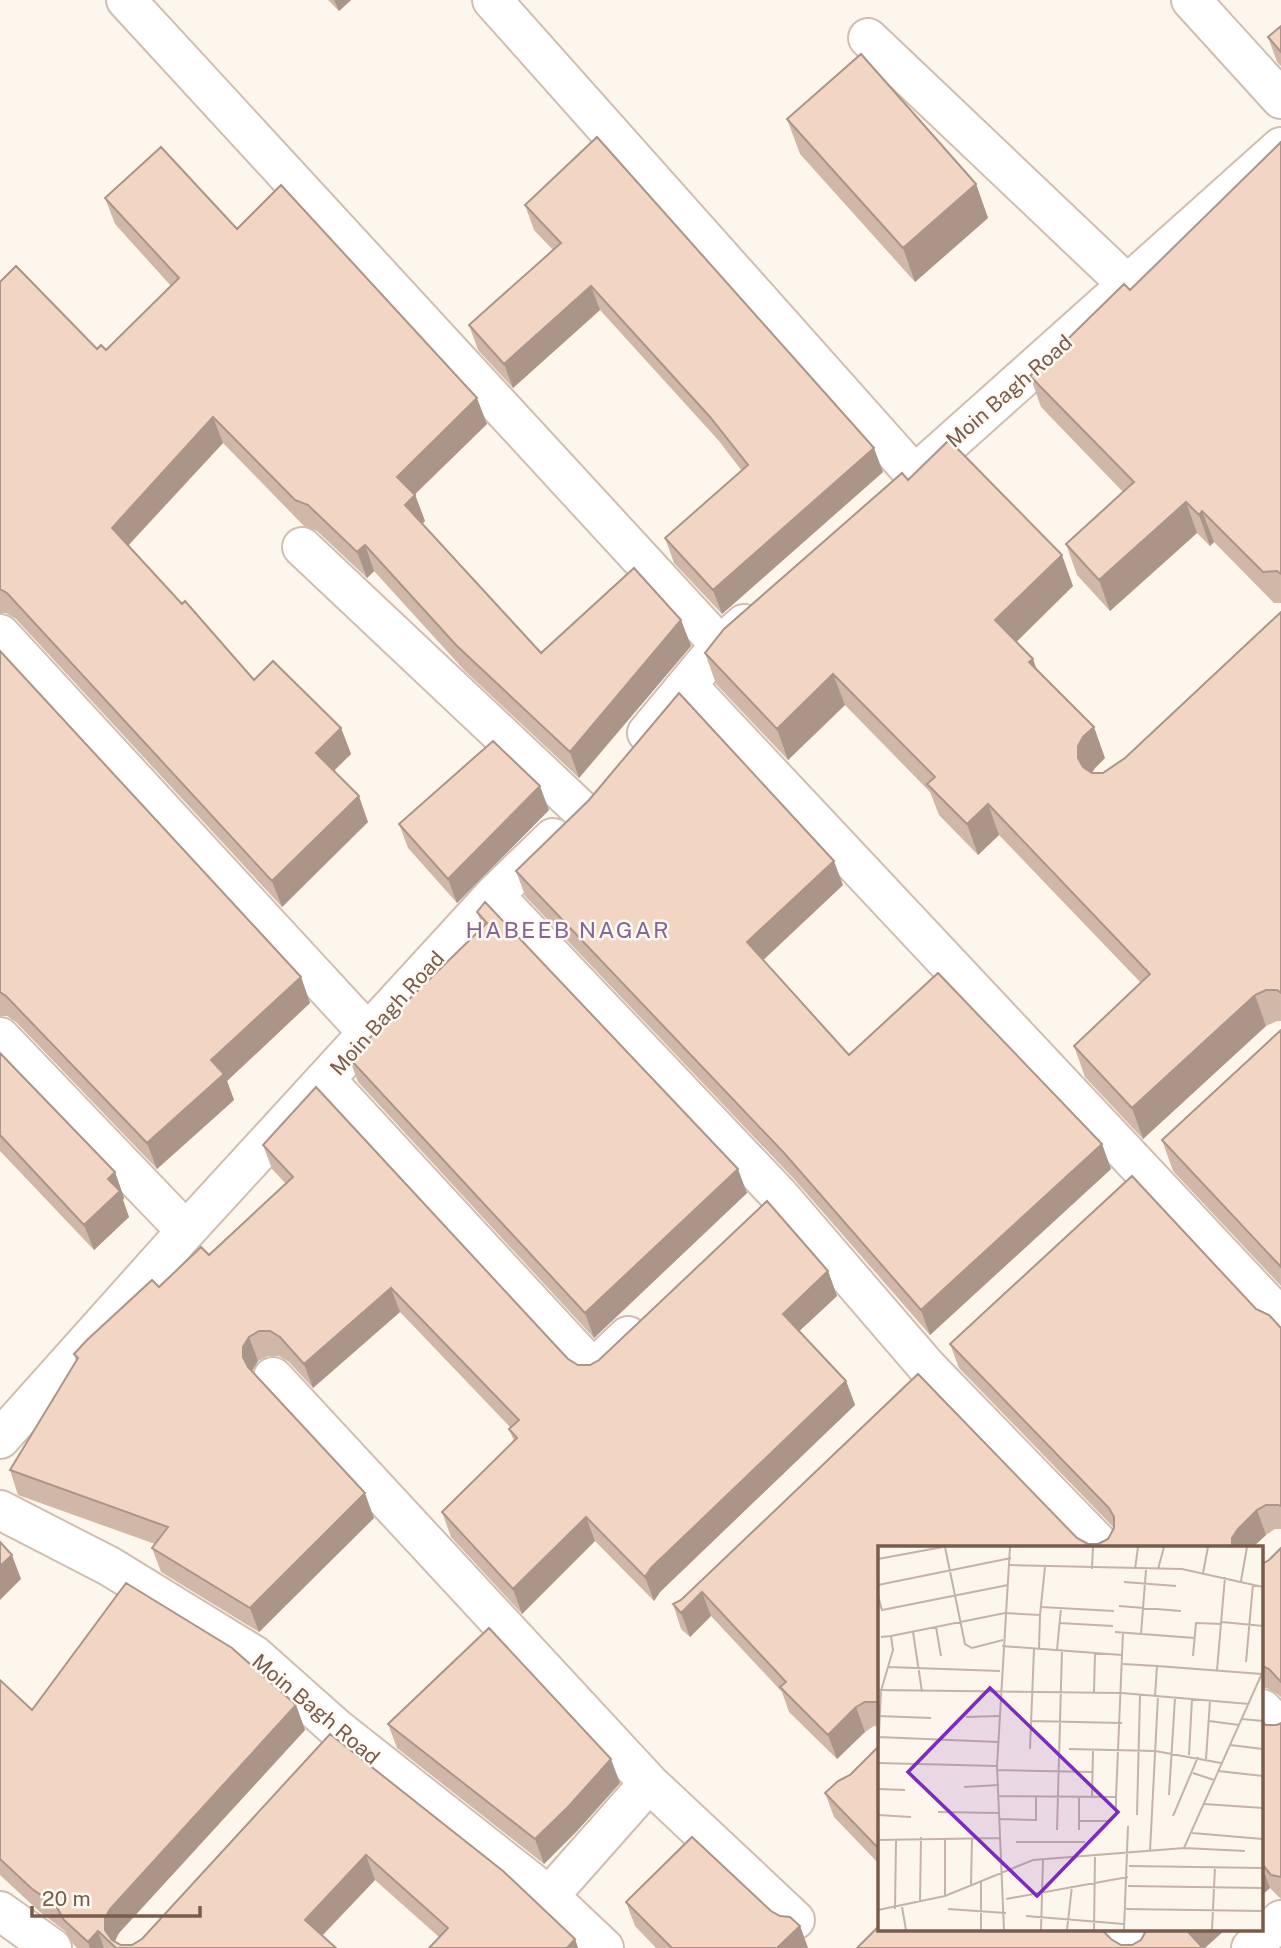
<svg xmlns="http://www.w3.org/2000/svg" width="1281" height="1948" font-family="'Public Sans',sans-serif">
  <rect width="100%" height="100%" fill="#fdf6ec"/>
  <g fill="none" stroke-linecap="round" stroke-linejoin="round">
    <g stroke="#d1beb0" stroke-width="42">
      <path id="minor" d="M126,0L720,645
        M492,0L915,475
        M1191,0L1281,99
        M868,38L1129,286
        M913,476L1281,147
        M302,547L581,810
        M0,634L368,1033
        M688,686L1281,1318
        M647,733L720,645L744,624
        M494,895L778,1194L927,1367L1102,1547
        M0,1037L186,1231
        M326,1080L593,1369L628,1336
        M273,1377L649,1783L795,1920
        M0,1439L186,1231L494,895L553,838
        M0,1510L109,1566L254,1655L336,1728L549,1896L604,1948
        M1262,1709L1281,1728
        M549,1896L649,1783
        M0,1911L52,1948
        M1117,1929L1135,1948
        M1251,1948L1281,1920"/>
    </g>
    <use href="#minor" stroke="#fff" stroke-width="38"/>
  </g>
  <path fill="#d1b7a8" d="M328,0H351L339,11Z
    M1281,26V66L1277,62L1268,37Z
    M787,119L976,184L988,218L915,282L800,154Z
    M1281,142V603H1274L1214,542L1210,546L1197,533L1110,611L1077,575L1066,544L1123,492L1041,407L1030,376L1130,290Z
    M105,198L237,229L487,424L415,494L425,521L422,523L541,653L681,620L691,646L579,778L465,671L374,571L367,578L317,531L304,526L223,443L128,546L254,680L341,728L351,754L334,771L368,822L282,907L16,619L6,613H0V282L97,349L106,350L171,286L115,224Z
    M525,205L883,472L722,614L674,563L665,538L742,471L719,441L600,310L513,388L478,350L469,325L553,250L534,230Z
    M908,480L1073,586L1016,642L1105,758L1095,768L1092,773H1103L1125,758L1281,612V1021H1277L1266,1026L1143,1139L1085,1077L1074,1046L1141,983L999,835L978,855L939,815L930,792L845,705L788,760L716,684L705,653Z
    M0,651L301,977L310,1003L227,1081L234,1100L157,1169L16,1022L7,1016H0Z
    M549,810L457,903L408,848L399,824Z
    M516,871L843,885L763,960L849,1055L1102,1144L1111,1169L930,1335L794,1179L525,896Z
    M477,912L747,1193L594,1338L358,1082L349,1058L483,927Z
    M1281,1030V1286L1173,1171L1162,1140Z
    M0,1053L115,1172L124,1198L123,1200L129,1217L94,1250L0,1151Z
    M263,1145L578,1365H590L828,1271L837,1296L799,1331L846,1381L855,1405L660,1592L654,1601L595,1541L522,1614L451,1537L442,1512L514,1441L509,1429L511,1428L400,1312L313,1388L289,1362L279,1356H268L258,1361L252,1371L374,1518L259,1632L161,1572L152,1548L155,1544L18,1495L10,1470L76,1361L74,1354L159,1287L209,1255L286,1184L272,1169Z
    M1256,1309L1281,1328V1529H1275L1266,1535L1253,1547H880V1726H874L865,1732L837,1759L789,1712L782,1692L711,1616L690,1637L681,1629L673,1604L681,1600L918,1374L1077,1538L1088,1544H1098L1108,1539L1114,1528L959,1368L950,1344Z
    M1281,1548V1697L1277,1694L1267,1688H1262V1564L1269,1560Z
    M0,1680L32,1710L296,1705L305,1730L119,1933L114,1942L121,1945H132L142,1939L330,1734L575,1939L578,1948H429L439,1937L375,1880L322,1936L336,1948H77L73,1944L65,1931L40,1912L0,1875Z
    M1262,1722L1266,1725H1277L1281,1723V1899L1270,1888L1262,1895Z
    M388,1724L620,1783L577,1831L544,1864L397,1748Z
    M880,1745V1865L834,1817L825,1793L850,1775Z
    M626,1902L771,1911L800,1926L808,1948H656L635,1926Z"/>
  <path fill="#aa9588" d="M334,0H351L339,11Z
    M976,184L988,218L915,282L903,248Z
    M591,286L600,310L513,388L504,364Z
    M477,398L487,424L407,502L397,477Z
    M213,417L223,443L121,553L112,528Z
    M874,448L883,472L722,614L713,590Z
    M415,495L425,521L415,531L405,505Z
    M1186,502L1197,533L1110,611L1099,580Z
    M1202,511L1214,542L1210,546L1199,515Z
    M365,545L374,571L367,578L357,552Z
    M1062,555L1073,586L1007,651L995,620Z
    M681,620L691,646L579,778L570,752Z
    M1033,659L1044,690L1029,662Z
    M833,674L845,705L788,760L777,729Z
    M1094,727L1105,758L1095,768L1089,777L1078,758V746L1083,737Z
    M341,728L351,754L325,779L316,753Z
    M540,786L549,810L457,903L448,879Z
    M359,796L368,822L282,907L272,881Z
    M988,804L999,835L978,855L967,824Z
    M834,861L843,885L756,967L747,942Z
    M301,977L310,1003L227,1081L234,1100L157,1169L147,1143L211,1060Z
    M1255,995L1266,1026L1143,1139L1132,1108Z
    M1102,1144L1111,1169L930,1335L921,1310Z
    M738,1169L747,1193L594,1338L585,1313Z
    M115,1172L124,1198L123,1200L129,1217L94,1250L84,1225L108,1179Z
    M828,1271L837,1296L792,1338L783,1314Z
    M391,1288L400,1312L313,1388L304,1364Z
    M249,1337L258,1361L252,1371V1381L243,1357V1347Z
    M846,1381L855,1405L660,1592L654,1601L645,1577L651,1568Z
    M365,1493L374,1518L259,1632L250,1608Z
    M1257,1510L1266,1535L1253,1547H1232V1538L1238,1529Z
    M586,1517L595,1541L522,1614L513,1589Z
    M12,1555L21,1579L0,1600V1566Z
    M702,1592L711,1616L690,1637L681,1613Z
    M296,1705L305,1730L119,1933L114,1943L105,1930V1918L110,1909Z
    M856,1707L865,1732L837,1759L828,1735Z
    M611,1759L620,1783L577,1831L544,1864L535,1839Z
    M366,1855L375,1880L314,1944L305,1920Z
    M1262,1866L1270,1888L1262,1895Z
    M800,1926L808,1948H777Z
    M1191,1929H1226L1205,1948H1193L1188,1932Z
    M98,1931L104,1948H90L88,1942Z
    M575,1939L578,1948H567Z"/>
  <path fill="#f3d5c3" stroke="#aa9588" stroke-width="2" d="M1281,26V52L1268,37Z
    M861,54L976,184L903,248L787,119Z
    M597,137L874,448L713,590L665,538L748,465L710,417L591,286L504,364L469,325L561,243L525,205Z
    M1281,142V574L1277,571L1263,572L1202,511L1199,515L1186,502L1099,580L1066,544L1134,482L1030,376L1124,284L1130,290Z
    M161,147L237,229L281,185L477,398L397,477L415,495L405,505L541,653L634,568L681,620L570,752L456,645L365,545L357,552L308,505L295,500L213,417L112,528L182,604L185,601L254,680L273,661L341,728L316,753L359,796L272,881L7,593L0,589V282L16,266L97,349L101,345L106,350L179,278L105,198Z
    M949,440L1062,555L995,620L1033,659L1029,662L1094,727L1083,737L1078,746V758L1083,767L1092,773H1103L1125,758L1281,612V993L1277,990H1266L1255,995L1132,1108L1074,1046L1150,974L988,804L967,824L927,784L935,777L833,674L777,729L705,653L724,629L902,473L908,480Z
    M0,651L301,977L211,1060L224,1074L147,1143L6,996L0,992Z
    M679,693L834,861L747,942L849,1055L938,973L1102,1144L921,1310L785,1154L516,871L589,800Z
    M493,741L540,786L448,879L399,824Z
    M485,902L738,1169L585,1313L349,1058L487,923L477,912Z
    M1281,1030V1267L1162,1140Z
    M0,1053L115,1172L108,1179L120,1191L84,1225L0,1135Z
    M316,1087L568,1359L578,1365H590L599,1360L767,1201L828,1271L783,1314L846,1381L651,1568L645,1577L586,1517L513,1589L442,1512L517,1438L509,1429L519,1420L391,1288L304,1364L280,1337L270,1331H259L249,1337L243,1347V1357L248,1367L365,1493L250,1608L152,1548L168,1527L10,1470L78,1358L74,1354L87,1340L152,1280L159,1287L201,1247L209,1255L293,1177L263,1145Z
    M1132,1176L1256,1309L1269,1315L1281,1328V1506L1278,1505H1266L1257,1510L1238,1529L1232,1538V1547H880V1704L877,1702H865L856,1707L828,1735L780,1687L786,1682L702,1592L681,1613L673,1604L681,1600L918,1374L1077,1538L1088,1544H1098L1108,1539L1114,1528V1517L1109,1508L950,1344Z
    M0,1542L12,1555L0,1566Z
    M1281,1548V1682L1269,1669L1262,1666V1564L1269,1560Z
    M126,1583L232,1648L296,1705L110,1909L105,1918V1930L112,1940L121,1945H132L142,1939L330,1734L503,1871L575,1939L567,1948H429L448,1928L366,1855L305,1920L336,1948H116L98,1931L88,1942L64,1920L56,1906L31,1888L0,1859V1680L32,1710Z
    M489,1628L611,1759L568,1807L535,1839L388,1724Z
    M1262,1722L1266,1725H1277L1281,1723V1877L1271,1875L1262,1864Z
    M880,1745V1850L825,1793L838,1781L850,1775Z
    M692,1837L771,1911L780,1916L790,1917L800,1926L777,1948H672L626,1902Z
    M880,1925V1929H1101L1111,1939L1121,1945H1132L1141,1940L1147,1929H1191L1188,1932L1203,1948H857Z"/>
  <g text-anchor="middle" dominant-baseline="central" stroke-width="5" stroke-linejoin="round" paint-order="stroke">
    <g font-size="21" fill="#7a5c4d" stroke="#fffaf3">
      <text transform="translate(1009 391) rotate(-41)">Moin Bagh Road</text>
      <text transform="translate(387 1013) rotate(-48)">Moin Bagh Road</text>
      <text transform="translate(316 1709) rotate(40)">Moin Bagh Road</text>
    </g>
    <g font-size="23" letter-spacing="2" fill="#846695" stroke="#fffaf3">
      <text x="568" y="929">HABEEB NAGAR</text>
    </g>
  </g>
  <g transform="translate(878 1546)">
    <rect width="385" height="385" fill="#fdf6ec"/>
    <path fill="none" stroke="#c5b3a7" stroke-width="2" d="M67,1L87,98L94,102L125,94M0,13L65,1M132,19L304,23L385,41M214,23L215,1M257,23L260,1M280,23L286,1M325,27L330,1M363,35L369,1M246,36L298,40M0,39L133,12M0,50L4,64L130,39M241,60L303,65M163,61L236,65M344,76L385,80M181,77L235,80M58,81L63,110M35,86L44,146M237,86L317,92M263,88L268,24M13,90L127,67L162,69L167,21M124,100L244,109M161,103L162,69M179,104L183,62M315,110L318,77L344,78M368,116L375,38M245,118L279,120L277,150M279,120L384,128M10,121L122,125M339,124L347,31M0,144L244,147L371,158M216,146L217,107M0,170L53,172M88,171L121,170M364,173L385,175M153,175L244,177M331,175L361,179M0,191L120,196M352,199L385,203M152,203L156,103M191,203L277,205L343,217M0,209L3,145L15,104L13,90L3,91M311,209L314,153M328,213L332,155M0,217L119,220M119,224L214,226M340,225L385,230M315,227L336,234M86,241L121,239M0,243L27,244M291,249L297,152M121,250L238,251V270M238,251L245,86M201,252V275M214,252L215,204M326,258L385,262M60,266L122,267M0,269L33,271M259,269L262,149M295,270L320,211M122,273L158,274V251M179,284L184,104M201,284V275H232M314,287L385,293M0,294L123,292M138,296H207M306,302L385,125M272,305L280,150M251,320L385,322M93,340L94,292M250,340L385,342M67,350V292M128,353L250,331M42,356L43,291M24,361L28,384M17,363L18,295M70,363L128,367M248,363L385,365M0,364L67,350L155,314L306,302L367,305M148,370L246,378M103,384V335M126,384L119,220L132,1M163,384L165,314M189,384L194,340M216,384L217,309M246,384L250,280M334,384L337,321"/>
    <path fill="#7b2cbf" fill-opacity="0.15" stroke="#7b2cbf" stroke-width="3.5" d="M112,142L240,266L159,350L30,226Z"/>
    <rect width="385" height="385" fill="none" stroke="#7a5c4d" stroke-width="3.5"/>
  </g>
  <path d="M32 1906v10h168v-10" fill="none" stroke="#7a5c4d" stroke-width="3.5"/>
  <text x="42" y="1906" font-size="21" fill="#7a5c4d" stroke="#fffaf3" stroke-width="5" paint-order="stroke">20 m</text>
</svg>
